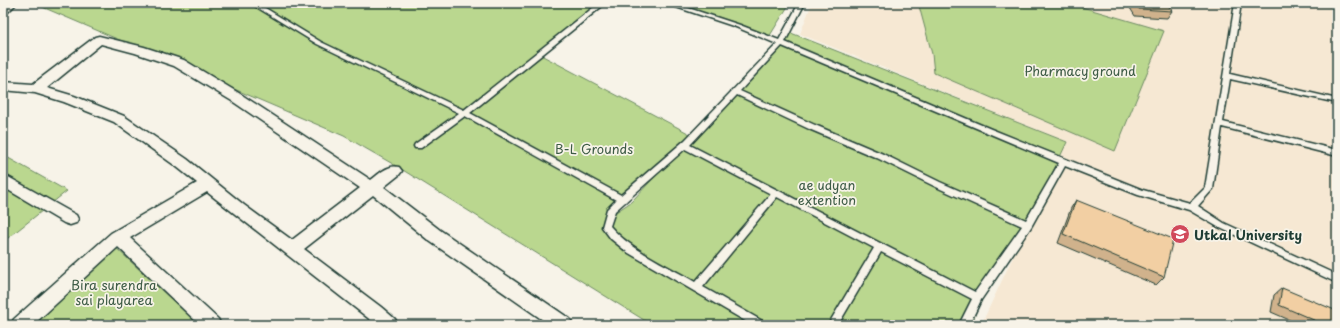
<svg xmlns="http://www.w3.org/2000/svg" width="1340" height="328" font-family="'Playpen Sans',sans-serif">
  <rect width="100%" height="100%" fill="#f7f3e8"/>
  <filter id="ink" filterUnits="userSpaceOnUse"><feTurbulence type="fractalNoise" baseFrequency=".025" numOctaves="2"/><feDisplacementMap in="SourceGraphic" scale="8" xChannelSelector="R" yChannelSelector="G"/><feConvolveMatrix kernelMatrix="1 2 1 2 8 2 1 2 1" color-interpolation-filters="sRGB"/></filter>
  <g filter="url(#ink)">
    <path fill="#f6e8d3" d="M812,3H1337V325H981L1067,142L800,34Z"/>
    <path fill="#bad78f" stroke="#6c8a62" d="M33,3H603L539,54L690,134L684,145L606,217L616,212L631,202L791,33L1067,142L1028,225L980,298L972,325H652L398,167L344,136Z
      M669,3H790L769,37Z
      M922,3H1068L1164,31L1115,151L934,73L932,54L919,6Z
      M3,155L67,191L3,242Z
      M114,246L199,325H28Z"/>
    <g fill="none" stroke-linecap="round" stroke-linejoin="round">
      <g stroke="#1f3d34" stroke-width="3">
        <path id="service" d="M250,3H257L321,42L464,110L599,3H606L470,113L621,195L685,140L777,44L736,27L664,3H673L740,25L779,40L799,3H805L785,42L991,129L1143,190L1190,203L1205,188L1235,3H1241L1230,74L1337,99V103L1230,79L1223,122L1337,150V156L1222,127L1213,189L1198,206L1224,223L1337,275V283L1218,227L1189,210L1138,195L1065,166L1031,227L981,300L969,325H959L972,299L881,252L838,325H828L874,248L777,197L703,287L764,322L766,325H752L627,252L611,239L602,227L607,209L616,200L465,116L421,148H415L414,146L415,144L459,113L317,44ZM782,46L1059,163L1026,220L940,182L883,154L815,125L740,91ZM737,95L809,129L877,158L934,186L1022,226L975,292L690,145ZM685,149L771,194L695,282C670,267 629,249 610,226L615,211Z"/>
      </g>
      <g stroke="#1f3d34" stroke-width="3">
        <path id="minor" d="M99,36L144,47L184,60L242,95L371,180C379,174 388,164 399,167L402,171L399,175L384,187L440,230L570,319L573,325H550L428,240L373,195L304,249L381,307L395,319L398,325H377L207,192L130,238L218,319L221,325H200L118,247L33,325H11L14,319L111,233L197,183L177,167L114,122L64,102L35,93L3,90V82L33,84L95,37ZM101,44L135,53L174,66L232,101L360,188L292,240L244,205L187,159L124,116L74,96L47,88Z
          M3,174L76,215L78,219L76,223L70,225L64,223L3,187Z"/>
      </g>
      <g stroke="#1f3d34" stroke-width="3">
        <path id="tertiary" d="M3,3H17L8,12L3,14Z"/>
      </g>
      <use href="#service" fill="#f7f3e8" fill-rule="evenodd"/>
      <use href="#minor" fill="#f7f3e8" fill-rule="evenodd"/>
      <use href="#tertiary" fill="#f7f3e8" fill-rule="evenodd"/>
    </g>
    <path fill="#d0b28c" stroke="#1f3d34" d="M1127,3H1167L1172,11L1167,18L1135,16Z
      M1318,3H1337V7L1318,4Z
      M1076,200L1164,277L1156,285L1058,243L1071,208Z
      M1282,288L1337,325H1301L1271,312L1274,295Z"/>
    <path fill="#f2cfa3" stroke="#1f3d34" d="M1135,3H1167L1172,11L1139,9Z
      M1076,200L1173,239L1164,277L1063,234Z
      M1282,288L1337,311V325H1316V321L1279,305Z"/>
  </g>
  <defs>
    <g id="university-disc" transform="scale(1)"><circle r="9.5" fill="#d1495b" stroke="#f7f3e8"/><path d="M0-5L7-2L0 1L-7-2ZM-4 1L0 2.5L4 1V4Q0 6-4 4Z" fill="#fff"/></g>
  </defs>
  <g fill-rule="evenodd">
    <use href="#university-disc" x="1180" y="234"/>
  </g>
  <g text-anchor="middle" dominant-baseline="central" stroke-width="3.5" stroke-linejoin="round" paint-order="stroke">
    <g font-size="13" fill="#3e5c46" stroke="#f7f3e8">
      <text x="1080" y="70">Pharmacy ground</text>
      <text x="594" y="148">B-L Grounds</text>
      <text x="827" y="184">ae udyan<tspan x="827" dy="15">extention</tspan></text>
      <text x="114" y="284">Bira surendra<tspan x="114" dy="15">sai playarea</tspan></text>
    </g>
    <g font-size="13" font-weight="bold" fill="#1f3d34" stroke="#f7f3e8" text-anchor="start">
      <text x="1194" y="234">Utkal University</text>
    </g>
  </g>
  <rect width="1340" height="328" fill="none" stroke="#f7f3e8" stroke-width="16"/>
  <rect x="8" y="8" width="1324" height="312" fill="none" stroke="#1f3d34" stroke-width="1.5" filter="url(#ink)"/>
</svg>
